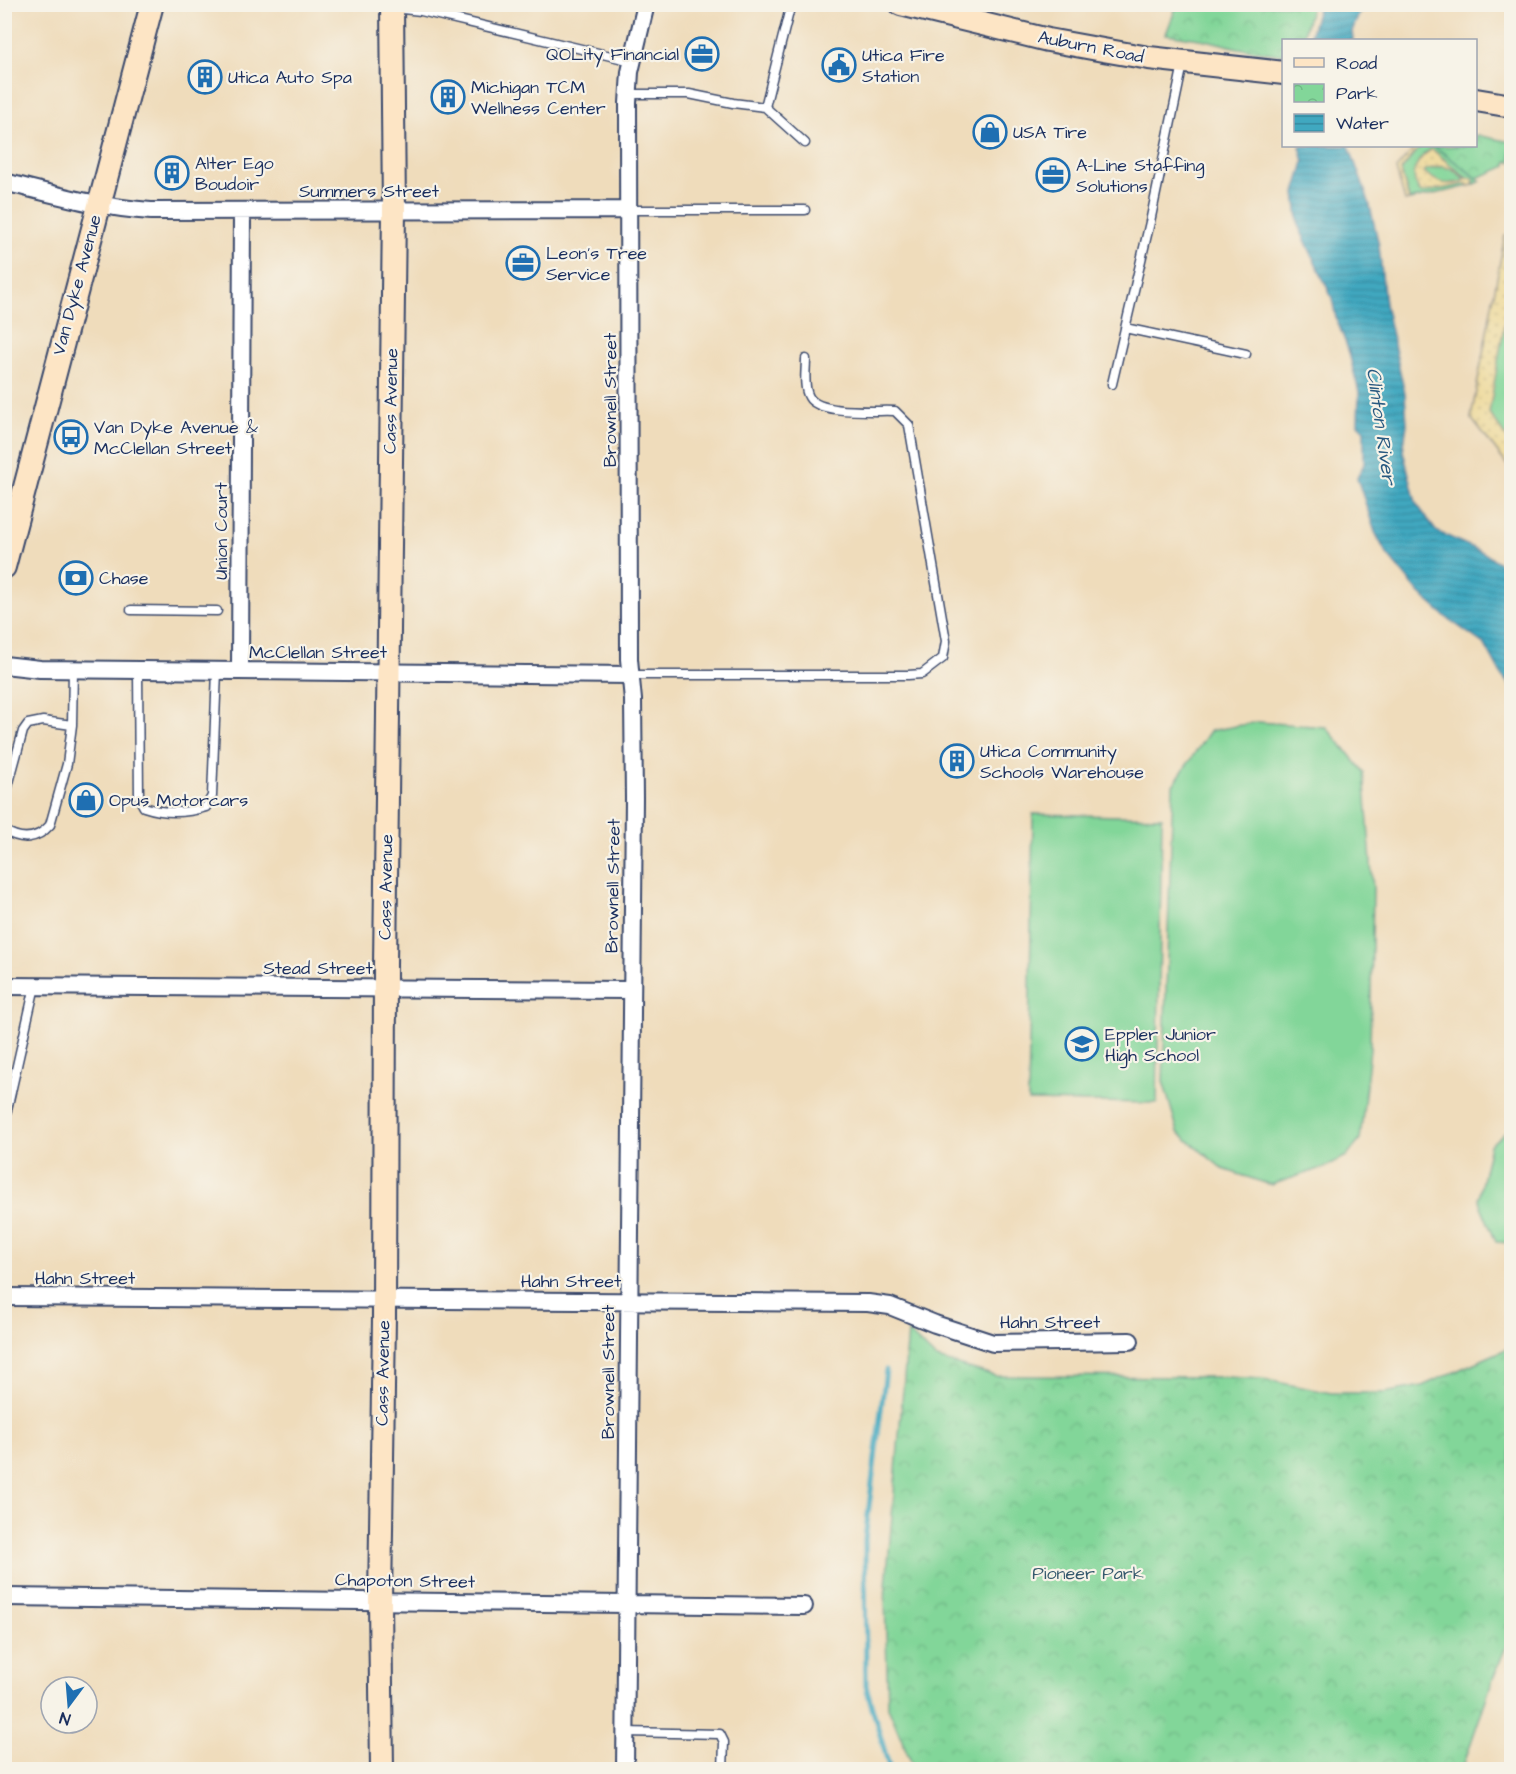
<svg xmlns="http://www.w3.org/2000/svg" width="1516" height="1774" font-family="'Architects Daughter',sans-serif">
  <defs>
    <pattern id="sand-dots" width="8" height="8" patternUnits="userSpaceOnUse" patternTransform="scale(1.5)"><rect width="8" height="8" fill="#eeda9e"/><path d="M2 2h.1M6 6h.1" fill="none" stroke="#ccbb8a" stroke-width="1.8" stroke-linecap="round"/></pattern>
    <pattern id="park-crowns" width="20" height="18" patternUnits="userSpaceOnUse" patternTransform="scale(1.5)"><rect width="20" height="18" fill="#82d699"/><path d="M2 6a3 3 0 1 1 6 0M12 15a3 3 0 1 1 6 0" fill="none" stroke="#70b886"/></pattern>
    <pattern id="water-rules" width="6" height="5" patternUnits="userSpaceOnUse" patternTransform="scale(1.5)"><rect width="6" height="5" fill="#40a8c0"/><path d="M0 2.5h6" fill="none" stroke="#35899f"/></pattern>
  </defs>
  <rect width="100%" height="100%" fill="#f7f3e8"/>
  <filter id="ink" filterUnits="userSpaceOnUse"><feTurbulence type="fractalNoise" baseFrequency=".0167" numOctaves="2"/><feDisplacementMap in="SourceGraphic" scale="12" xChannelSelector="R" yChannelSelector="G"/><feConvolveMatrix kernelMatrix="1 2 1 2 8 2 1 2 1" color-interpolation-filters="sRGB"/></filter>
  <filter id="wash" filterUnits="userSpaceOnUse"><feTurbulence type="fractalNoise" baseFrequency=".008" numOctaves="4" result="noise"/><feDisplacementMap in="SourceGraphic" scale="24" xChannelSelector="R" yChannelSelector="G"/><feGaussianBlur stdDeviation="1.35" result="paint"/><feColorMatrix in="noise" values="0 0 0 0 0 0 0 0 0 0 0 0 0 0 0 0 0 1.4 0 .05"/><feComposite in="paint" operator="in"/></filter>
  <g filter="url(#wash)">
    <rect width="100%" height="100%" fill="#efdcbb"/>
    <path fill="#82d699" stroke="#4e827c" stroke-width="1.5" d="M1421,146H1434L1481,181L1473,185L1474,181L1471,178H1466L1432,149L1424,154L1418,190L1465,184L1469,186L1409,200L1401,170Z
      M1444,166L1451,167L1465,179L1464,181C1443,186 1441,186 1424,172L1425,170Z
      M1511,286V444L1488,413Z
      M1258,722L1326,727L1364,772L1373,889L1370,1049L1360,1140L1347,1156L1325,1167L1271,1185L1223,1169L1178,1132L1163,1081L1173,785L1210,731Z
      M1033,814L1162,817L1157,1103L1028,1101Z
      M1511,1127V1243L1496,1242L1478,1199L1490,1145Z"/>
    <path fill="url(#sand-dots)" stroke="#84847e" stroke-width="1.5" fill-rule="evenodd" d="M1416,146H1421L1401,170L1409,200L1405,201L1396,169Z
      M1432,149L1466,178H1471L1474,180L1473,185L1469,186L1465,184L1421,193C1408,176 1415,159 1432,149ZM1443,166L1447,168H1451L1465,179L1464,181C1446,186 1439,184 1424,172L1425,170Z
      M1505,235L1511,236V286L1489,413L1511,444V470L1471,418Z"/>
    <path fill="url(#park-crowns)" stroke="#4e827c" stroke-width="1.5" d="M1177,5V4L1312,5L1302,40H1284L1283,55L1238,48L1206,40L1166,34Z
      M1476,135L1511,142V162L1507,161L1505,167L1477,178L1434,146H1476Z
      M908,1332L937,1359L996,1376L1227,1377L1262,1379L1331,1393H1384L1422,1386L1511,1347V1634L1493,1679L1462,1769H914L888,1707L885,1597Z"/>
    <path fill="url(#water-rules)" stroke="#2e6c8f" stroke-width="1.5" d="M1319,5H1363L1352,31L1353,40H1309Z
      M1300,146H1349L1369,202L1379,245L1385,304L1405,394L1407,424L1403,451L1416,503L1436,531L1484,553L1511,571V687L1502,676L1485,645L1447,618L1420,594L1386,553L1375,532L1357,478L1364,464V430L1358,424L1359,392L1348,349L1336,318L1332,298L1299,227L1295,193L1304,162Z"/>
    <g fill="none" stroke-linecap="round" stroke-linejoin="round">
      <path stroke="#40a8c0" stroke-width="5" d="M886,1370L865,1539L866,1686L890,1770"/>
    </g>
  </g>
  <g filter="url(#ink)">
    <g fill="none" stroke-linecap="round" stroke-linejoin="round">
      <g stroke="#3b496c" stroke-width="11">
        <path id="lane" d="M791,4L765,107L805,143
          M393,8L421,11L632,61
          M629,94H689L733,103L765,107
          M629,210H805
          M1125,328L1246,354
          M1112,384L1150,222L1183,64
          M131,610L217,611
          M138,670L139,798L144,807C165,814 184,814 206,807L212,796L217,671
          M631,675H908L922,674L943,658L946,641L909,425L895,411C876,410 819,415 809,397C803,387 806,370 806,359
          M4,766L13,768
          M4,801L23,731L28,724L43,721L72,725
          M4,830C21,841 37,840 50,825L67,764L72,725L73,670
          M4,1123L35,986
          M625,1732L720,1734L724,1742L723,1770"/>
      </g>
      <g stroke="#3b496c" stroke-width="20">
        <path id="street" d="M4,182C53,194 101,208 151,211L629,210
          M4,665L40,669L631,675
          M240,671L242,211
          M4,986L631,990
          M4,1297L868,1303L890,1306L935,1324L993,1343L1130,1341
          M4,1597L804,1606
          M625,1770L634,798L633,700L629,659L628,103L630,72L646,4"/>
      </g>
      <g stroke="#3b496c" stroke-width="26">
        <path id="secondary" d="M901,4L1048,40L1103,50L1149,58L1284,73
          M1476,100L1512,106
          M4,567L152,4
          M382,1770L380,1601L384,1317L385,965L394,210L392,4"/>
      </g>
      <use href="#lane" stroke="#fff" stroke-width="8"/>
      <use href="#street" stroke="#fff" stroke-width="16"/>
      <use href="#secondary" stroke="#fde5c5" stroke-width="22"/>
    </g>
  </g>
  <defs>
    <g id="office-ring" transform="scale(1.725)"><circle r="9.5" fill="#f7f3e8" stroke="#1f6fb2" stroke-width="1.5"/><path d="M-6-3h4V-5.5h4V-3h4V5H-6ZM-1-4.5V-3h2v-1.5ZM-6 0V1H6V0Z" fill="#1f6fb2"/></g>
    <g id="civic-ring" transform="scale(1.725)"><circle r="9.5" fill="#f7f3e8" stroke="#1f6fb2" stroke-width="1.5"/><path d="M-.6-6.5H3V-4.5H.6V-3L4-1V1h2V6H-6V1h2V-1L-.6-3ZM-1.2 2.5V6h2.4V2.5Z" fill="#1f6fb2"/></g>
    <g id="building-ring" transform="scale(1.725)"><circle r="9.5" fill="#f7f3e8" stroke="#1f6fb2" stroke-width="1.5"/><path d="M-4-6H4V6H1V3H-1V6H-4ZM-2.5-4.3h1.7v1.8h-1.7ZM.8-4.3h1.7v1.8H.8ZM-2.5-1h1.7V.8h-1.7ZM.8-1h1.7V.8H.8Z" fill="#1f6fb2"/></g>
    <g id="shop-ring" transform="scale(1.725)"><circle r="9.5" fill="#f7f3e8" stroke="#1f6fb2" stroke-width="1.5"/><path d="M-5-2.5h2.3a2.7 3.5 0 0 1 5.4 0H5L5.5 6h-11ZM-1.5-2.5h3a1.5 2.3 0 0 0-3 0Z" fill="#1f6fb2"/></g>
    <g id="bus-ring" transform="scale(1.725)"><circle r="9.5" fill="#f7f3e8" stroke="#1f6fb2" stroke-width="1.5"/><path d="M-5-6H5V4H4V6H2V4H-2V6H-4V4H-5ZM-3.5-4V0h7V-4ZM-3.5 1.2v1.5H-2V1.2ZM2 1.2v1.5H3.5V1.2Z" fill="#1f6fb2"/></g>
    <g id="bank-ring" transform="scale(1.725)"><circle r="9.5" fill="#f7f3e8" stroke="#1f6fb2" stroke-width="1.5"/><path d="M-6-4H6V4H-6ZM0-2.3a2.3 2.3 0 1 0 0 4.6a2.3 2.3 0 1 0 0-4.6Z" fill="#1f6fb2"/></g>
    <g id="school-ring" transform="scale(1.725)"><circle r="9.5" fill="#f7f3e8" stroke="#1f6fb2" stroke-width="1.5"/><path d="M0-5L7-2L0 1L-7-2ZM-4 1L0 2.5L4 1V4Q0 6-4 4Z" fill="#1f6fb2"/></g>
  </defs>
  <g fill-rule="evenodd">
    <use href="#office-ring" x="702" y="54"/>
    <use href="#civic-ring" x="839" y="65"/>
    <use href="#building-ring" x="205" y="77"/>
    <use href="#building-ring" x="448" y="97"/>
    <use href="#shop-ring" x="990" y="132"/>
    <use href="#building-ring" x="172" y="173"/>
    <use href="#office-ring" x="1053" y="175"/>
    <use href="#office-ring" x="523" y="263"/>
    <use href="#bus-ring" x="71" y="437"/>
    <use href="#bank-ring" x="76" y="578"/>
    <use href="#building-ring" x="957" y="761"/>
    <use href="#shop-ring" x="86" y="800"/>
    <use href="#school-ring" x="1082" y="1044"/>
  </g>
  <g text-anchor="middle" dominant-baseline="central" stroke-width="4.5" stroke-linejoin="round" paint-order="stroke">
    <g font-size="18" fill="#1b2f5e" stroke="#f7f3e8">
      <text transform="translate(1091 47) rotate(11)">Auburn Road</text>
      <text x="369" y="191">Summers Street</text>
      <text transform="translate(77 285) rotate(-75)">Van Dyke Avenue</text>
      <text transform="translate(610 400) rotate(-90)">Brownell Street</text>
      <text transform="translate(391 401) rotate(-89)">Cass Avenue</text>
      <text transform="translate(221 531) rotate(-90)">Union Court</text>
      <text x="318" y="652">McClellan Street</text>
      <text transform="translate(613 886) rotate(-89)">Brownell Street</text>
      <text transform="translate(386 887) rotate(-89)">Cass Avenue</text>
      <text x="318" y="968">Stead Street</text>
      <text x="85" y="1278">Hahn Street</text>
      <text x="571" y="1281">Hahn Street</text>
      <text x="1050" y="1322">Hahn Street</text>
      <text transform="translate(608 1372) rotate(-90)">Brownell Street</text>
      <text transform="translate(383 1373) rotate(-89)">Cass Avenue</text>
      <text transform="translate(405 1581) rotate(1)">Chapoton Street</text>
    </g>
    <g font-size="18" fill="#1b2f5e" stroke="#f7f3e8" text-anchor="start">
      <text x="679" y="54" text-anchor="end">QOLity Financial</text>
      <text x="862" y="55">Utica Fire<tspan x="862" dy="21">Station</tspan></text>
      <text x="228" y="77">Utica Auto Spa</text>
      <text x="471" y="87">Michigan TCM<tspan x="471" dy="21">Wellness Center</tspan></text>
      <text x="1013" y="132">USA Tire</text>
      <text x="195" y="163">Alter Ego<tspan x="195" dy="21">Boudoir</tspan></text>
      <text x="1076" y="165">A-Line Staffing<tspan x="1076" dy="21">Solutions</tspan></text>
      <text x="546" y="253">Leon's Tree<tspan x="546" dy="21">Service</tspan></text>
      <text x="94" y="427">Van Dyke Avenue &amp;<tspan x="94" dy="21">McClellan Street</tspan></text>
      <text x="99" y="578">Chase</text>
      <text x="980" y="751">Utica Community<tspan x="980" dy="21">Schools Warehouse</tspan></text>
      <text x="109" y="800">Opus Motorcars</text>
      <text x="1105" y="1034">Eppler Junior<tspan x="1105" dy="21">High School</tspan></text>
    </g>
    <g font-size="18" fill="#35596d" stroke="#f7f3e8">
      <text x="1088" y="1573">Pioneer Park</text>
    </g>
    <g font-size="20" font-style="italic" fill="#285980" stroke="#f7f3e8">
      <text transform="translate(1381 426) rotate(82)">Clinton River</text>
    </g>
  </g>
  <rect width="1516" height="1774" fill="none" stroke="#f7f3e8" stroke-width="24"/>
  <rect x="1282" y="39" width="195" height="108" fill="#f7f3e8" stroke="#9fa5b1" stroke-width="1.5"/>
  <rect x="1294" y="58" width="30" height="9" fill="#fde5c5" stroke="#9fa5b1" stroke-width="1.5"/>
  <text x="1336" y="69" font-size="18" fill="#1b2f5e">Road</text>
  <rect x="1294" y="84" width="30" height="18" fill="url(#park-crowns)" stroke="#9fa5b1" stroke-width="1.5"/>
  <text x="1336" y="99" font-size="18" fill="#1b2f5e">Park</text>
  <rect x="1294" y="114" width="30" height="18" fill="url(#water-rules)" stroke="#9fa5b1" stroke-width="1.5"/>
  <text x="1336" y="129" font-size="18" fill="#1b2f5e">Water</text>
  <g transform="translate(69 1705) rotate(196)"><circle r="28" fill="#f7f3e8" stroke="#9fa5b1" stroke-width="1.5"/>
  <path d="M0-4.5L10 22L0 15L-10 22Z" fill="#1f6fb2"/>
  <text y="-9" font-size="16" font-weight="bold" text-anchor="middle" fill="#1b2f5e">N</text>
  </g>
</svg>
